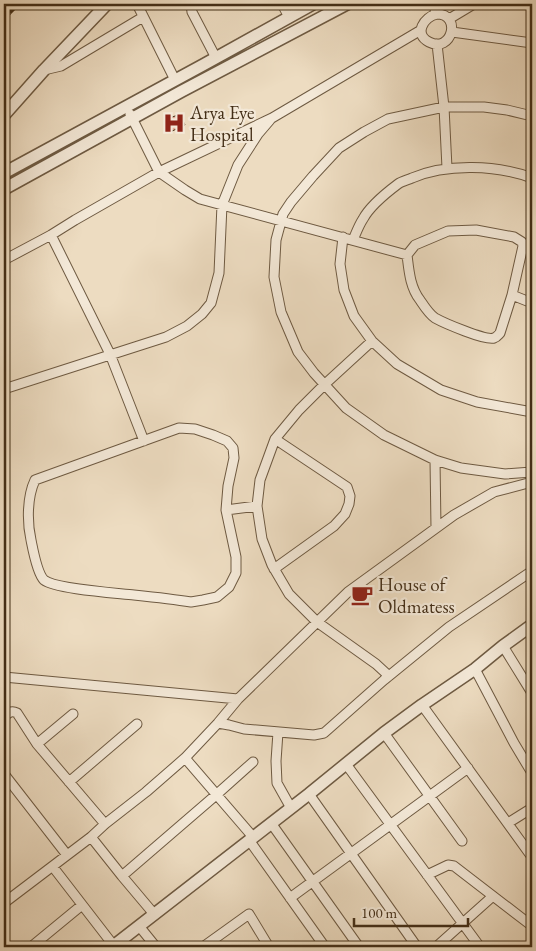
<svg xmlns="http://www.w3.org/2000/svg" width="536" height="951" font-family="'EB Garamond',serif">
  <rect width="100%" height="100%" fill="#eddcc1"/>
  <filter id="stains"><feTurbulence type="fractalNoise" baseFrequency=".004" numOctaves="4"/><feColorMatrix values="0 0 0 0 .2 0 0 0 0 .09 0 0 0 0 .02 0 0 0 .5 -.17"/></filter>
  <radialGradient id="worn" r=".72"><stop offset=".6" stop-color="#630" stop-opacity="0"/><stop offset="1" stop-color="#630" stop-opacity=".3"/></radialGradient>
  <path fill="#e6ab93" stroke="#432e17" d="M180,114L185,125L170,132L165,120Z"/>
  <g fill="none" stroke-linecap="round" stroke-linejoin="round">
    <g stroke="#6e5a42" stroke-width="11">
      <path id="minor" d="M137,4L175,80
        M191,4L192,12L216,58
        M282,4L289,17
        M433,4L437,14
        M437,14C462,14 452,54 429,42C413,34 424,17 437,14Z
        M449,19L474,4
        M452,32L532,43
        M437,44L444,107L447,168
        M44,70L61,66L143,17
        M130,114L159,172L185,190L200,199L407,255
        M532,116L507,110L484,107H444L388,119L364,132L339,148L313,176L291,202L283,214L276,240L274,277L281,312L298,352L314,373L346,408L384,435L435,460L461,468L505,474L532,472
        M476,230L514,237L522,242L523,246L512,295L500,333C498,335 497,337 494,338C486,341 444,323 435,318C429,314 424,306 420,300C410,287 409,271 407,255L415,245L448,231Z
        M51,235L110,354L144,441
        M343,237L340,264L344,290L354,316L372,341L397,364L441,390L477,402L532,412
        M353,240C356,233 359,225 363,219C370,206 386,193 398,184C402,181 408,180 412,178C447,163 497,165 532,178
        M4,260L51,235L75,220L159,172L272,118L421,30
        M512,295L532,303
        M372,341L324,385L299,410L275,439L260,480L257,506L262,539L272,565L289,594L317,622L376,664L389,676
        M4,389L166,337L187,326L202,314L211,303L219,273L222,205L238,165L258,134L270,120
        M179,428L195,429L213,435L227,441L233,448L234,458L228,486L226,510L236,557V573L229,587L217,597L203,600L191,602C172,599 153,597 134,595C117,593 55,589 44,580C37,573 33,550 31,540C27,522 27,497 35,480Z
        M435,460L436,528
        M226,510L257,506
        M274,569L334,526L345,514L349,504L350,496L347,487L275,439
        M503,646L532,693
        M475,669L514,743L532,773
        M4,677L238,699
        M422,705L532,857
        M4,717C8,713 11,710 17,713L37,744L105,824
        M218,723L229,725L244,729L314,735L324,733L384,680L449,627L532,571
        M278,732L276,761L277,783L291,808
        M384,733L462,841
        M37,744L73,714
        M185,758L253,837
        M346,764L480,947
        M4,774L67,855
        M69,782L137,724
        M309,794L417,947
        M271,823L359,947
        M508,823L532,808
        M91,837L122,876L154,914
        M249,840L325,947
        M53,867L114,946
        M427,875L448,865L454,866L532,926
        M122,876L216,795L253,762
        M290,898L468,768
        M4,903L91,837L105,824L146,792L185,758L218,723L238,699L348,592L454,515L494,492L532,482
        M139,926L156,947
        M31,947L82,905
        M203,947L249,914L269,947
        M436,947L493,896"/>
    </g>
    <g stroke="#6e5a42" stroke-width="14">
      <path id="tertiary" d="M4,115L44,70L107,4
        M4,173L203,65L313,4
        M4,189L182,91L347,4
        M112,947L309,794L384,733L422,705L475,669L503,646L532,625"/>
    </g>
    <use href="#minor" stroke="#f3e8d7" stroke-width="9"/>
    <use href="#tertiary" stroke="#f3e8d7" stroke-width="11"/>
    <g stroke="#432e17" stroke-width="4.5">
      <path id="rail" d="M4,18L18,4"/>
    </g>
    <use href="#rail" stroke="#f3e8d7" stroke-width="2.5" stroke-dasharray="8" stroke-linecap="butt"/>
  </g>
  <defs>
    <g id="hospital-bare" transform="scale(1.725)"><path d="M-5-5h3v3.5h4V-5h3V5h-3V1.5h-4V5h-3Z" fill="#8f2418" stroke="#f3e8d7" stroke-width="2.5" paint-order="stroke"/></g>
    <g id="cafe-bare" transform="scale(1.725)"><path d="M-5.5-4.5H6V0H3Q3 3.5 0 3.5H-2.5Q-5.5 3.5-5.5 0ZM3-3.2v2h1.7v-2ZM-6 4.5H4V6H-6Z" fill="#8f2418" stroke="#f3e8d7" stroke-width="2.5" paint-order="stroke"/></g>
  </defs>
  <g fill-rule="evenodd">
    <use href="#hospital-bare" x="174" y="123"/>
    <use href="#cafe-bare" x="362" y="595"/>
  </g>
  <g text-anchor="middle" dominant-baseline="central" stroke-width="4.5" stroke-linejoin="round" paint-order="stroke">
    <g font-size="19" fill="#432e17" stroke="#f3e8d7" text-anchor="start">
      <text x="190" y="112">Arya Eye<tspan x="190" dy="22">Hospital</tspan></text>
      <text x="378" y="584">House of<tspan x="378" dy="22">Oldmatess</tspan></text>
    </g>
  </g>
  <rect width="536" height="951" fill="none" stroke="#eddcc1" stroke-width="20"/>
  <rect x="5" y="5" width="526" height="941" fill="none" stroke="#432e17" stroke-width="2.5"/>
  <rect x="10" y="10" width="516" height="931" fill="none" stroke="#432e17"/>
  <path d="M354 918v8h114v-8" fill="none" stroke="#432e17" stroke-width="2.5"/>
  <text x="361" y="918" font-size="15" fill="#432e17" stroke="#f3e8d7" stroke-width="4" paint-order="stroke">100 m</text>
  <rect width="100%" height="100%" filter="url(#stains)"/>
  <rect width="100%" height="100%" fill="url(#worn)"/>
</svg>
